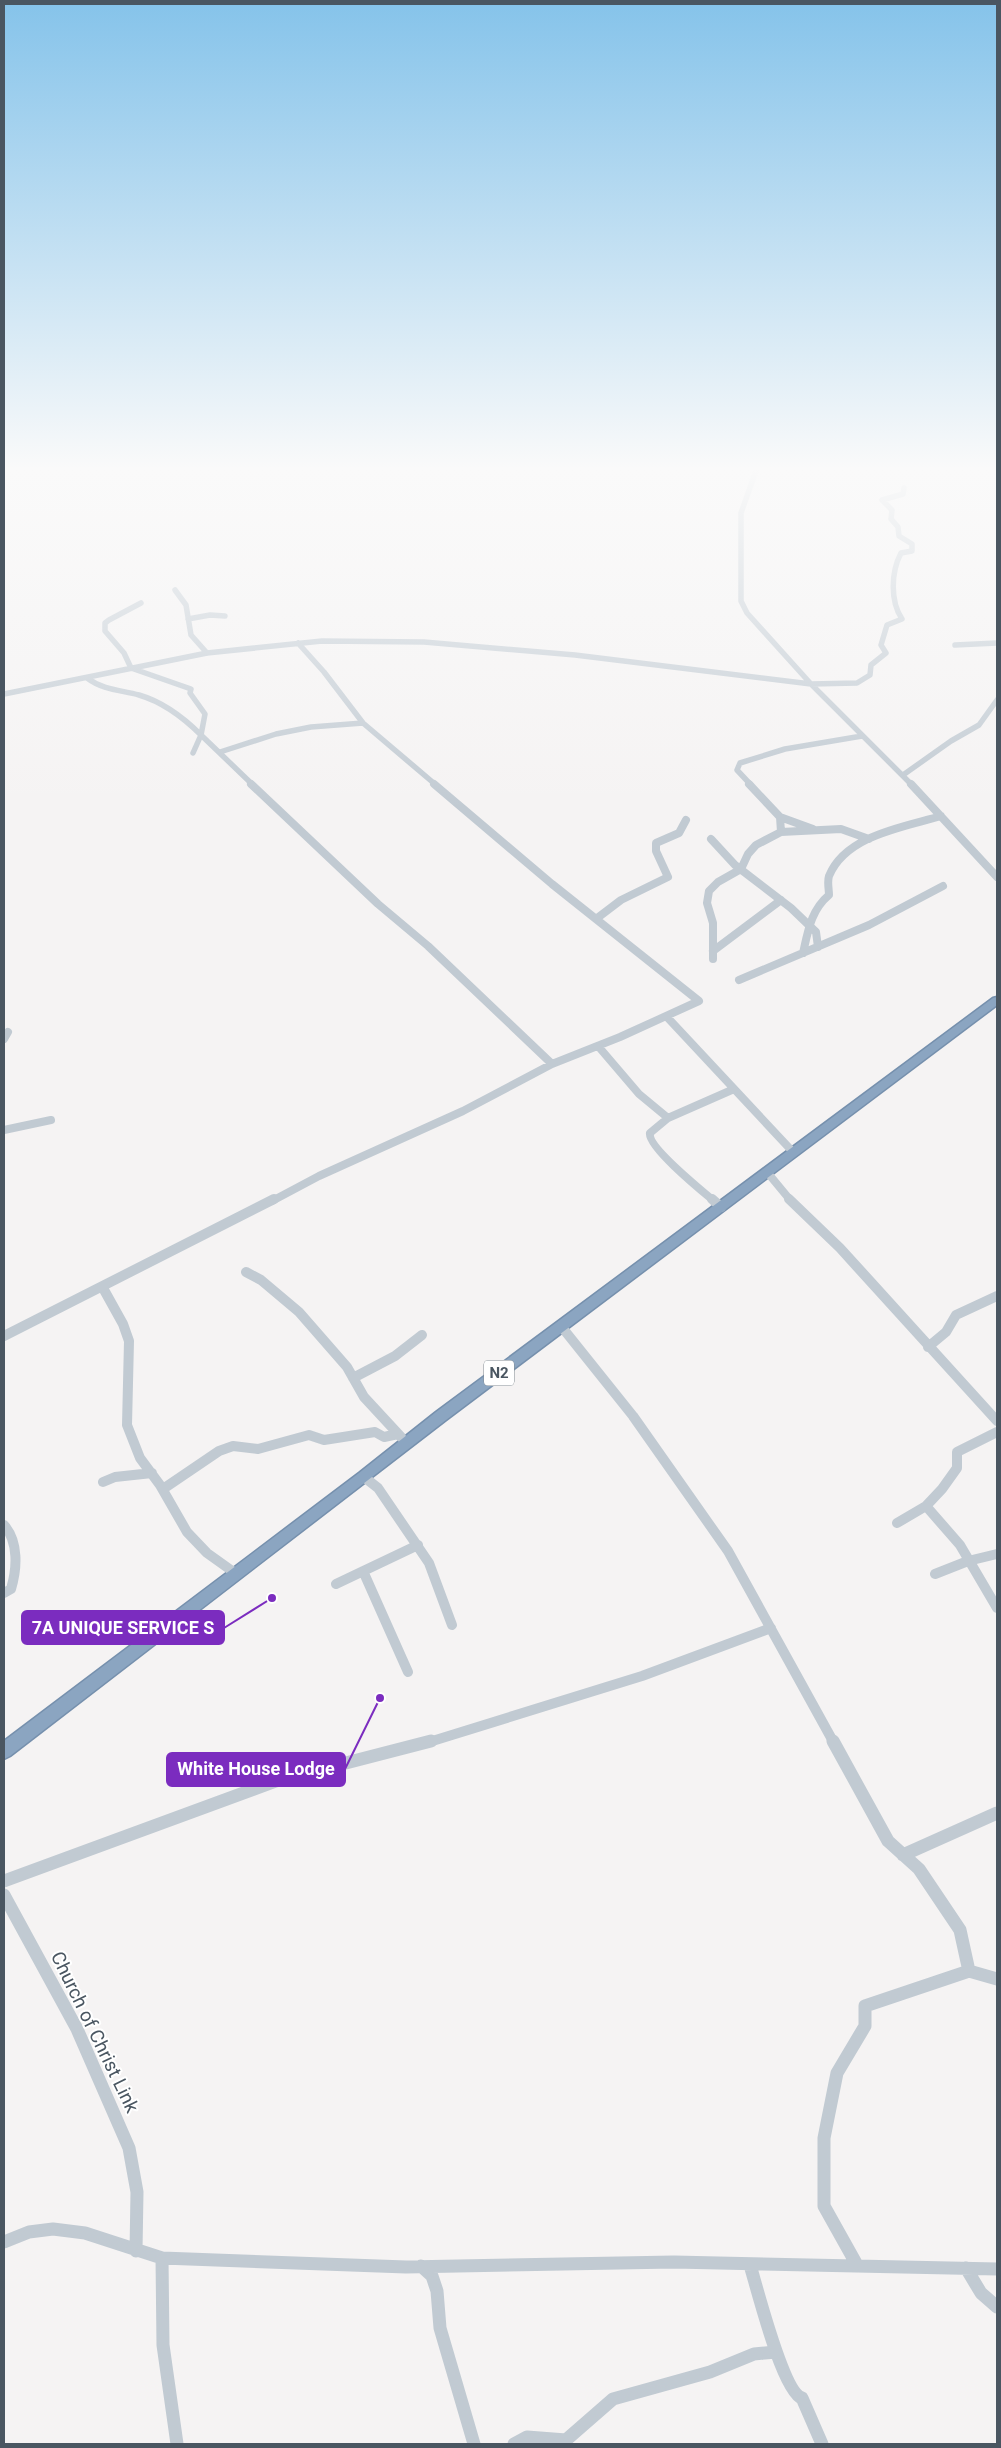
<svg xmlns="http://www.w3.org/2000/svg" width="1001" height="2448" font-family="Roboto,sans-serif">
  <rect width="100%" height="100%" fill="#f5f3f3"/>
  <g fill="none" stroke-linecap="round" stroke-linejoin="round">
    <g stroke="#7690ad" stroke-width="3">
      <path id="highway" d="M997,997V1005L446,1420L10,1756L4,1759V1741L359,1473L436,1412L993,998Z"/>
    </g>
    <path stroke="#c1cad2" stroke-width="5.5" d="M758,465L741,513V601L747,613L811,684L912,785
      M175,590L186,605L191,635L207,653
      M141,603L109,620L105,623V631L124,653L131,668L191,689L190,693L205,714L201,735L253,785
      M188,619L210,615L225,616
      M298,643L324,672L363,723L436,785
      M955,645L997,643
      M87,678C103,690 120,690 139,695C163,702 183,717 201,735L193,753
      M4,694L207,653L322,641L424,642L575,655L811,684L857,683L870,675L871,665L886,653L881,645L887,625L902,619C890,601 891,572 901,553L912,551V544L899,536L898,527L891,519L892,510L882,500L903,494L904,488
      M220,752L276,734L311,727L363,723
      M903,775L951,741L979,725L997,700
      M751,785L737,770L740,763L785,749L862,736"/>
    <path stroke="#c1cad2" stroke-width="8" d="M251,784L378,904L428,946L552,1064
      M749,784L780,817L813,829
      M911,784L997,877
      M781,832L841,829L869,839
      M711,839L735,865L791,908L816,932L818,947
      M596,919L621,900L668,877L656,851V843L679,833L686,820
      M713,951L781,900
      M803,953C808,931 811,910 829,895C829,889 827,882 829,876C846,835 904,827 941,816
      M713,959V923L707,903L709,891L718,882L741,869L748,854L756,845L781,832L780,817
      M739,980L869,925L943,886
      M667,1017L793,1152
      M4,1039L8,1032
      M598,1046L639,1094L668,1118L650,1133C647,1146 702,1191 714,1201
      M668,1118L734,1089
      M4,1130L51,1120
      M767,1172L791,1201
      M272,1201L319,1176L463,1111L552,1064L620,1037L699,1001L552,884L434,784"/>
    <path stroke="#c1cad2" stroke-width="10" d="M712,1199L721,1207
      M789,1199L840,1248L997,1421
      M246,1272L261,1280L299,1312L347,1367L364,1397L401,1437
      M103,1288L123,1324L129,1341L127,1425L140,1458L160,1485L187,1532L207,1553L235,1573
      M561,1326L633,1416L728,1551L834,1743
      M4,1336L274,1199
      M928,1347L946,1332L956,1315L997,1296
      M353,1378L395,1356L422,1335
      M364,1477L378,1488L429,1563L452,1625
      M103,1482L115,1477L152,1473
      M163,1489L219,1451L233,1446L258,1449L309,1435L324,1440L375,1432L384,1437L398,1434
      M926,1506L960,1545L997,1608
      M897,1523L926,1506L942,1489L957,1468V1452L997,1432
      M4,1525C19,1542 17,1569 11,1589L4,1593
      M363,1571L408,1672
      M935,1574L968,1561L997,1554
      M336,1584L418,1545
      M426,1743L642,1676L771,1628"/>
    <path stroke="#c1cad2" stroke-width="13" d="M833,1741L888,1841L919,1869L960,1930L969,1971L865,2006V2026L837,2073L824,2138V2206L857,2265
      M903,1855L997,1813
      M4,1881L276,1781L431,1741
      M4,1895L77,2029L129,2148L137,2192L136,2251
      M969,1971L997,1979
      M4,2242L29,2232L53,2229L85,2233L162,2258L406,2267L674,2262L997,2269
      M162,2258L163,2345L177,2444
      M750,2265C757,2288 783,2392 802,2398L822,2444
      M421,2266L432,2276L437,2291L440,2328L474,2444
      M966,2268L981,2293L997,2307
      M514,2444L527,2437L566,2440L613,2399L710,2372L754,2354L776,2352"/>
    <use href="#highway" fill="#8ba5c1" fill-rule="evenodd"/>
  </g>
  <linearGradient id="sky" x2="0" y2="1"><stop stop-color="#85c3ea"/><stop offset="0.58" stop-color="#fafafa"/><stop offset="1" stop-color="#fafafa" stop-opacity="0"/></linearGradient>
  <rect width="1001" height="808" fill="url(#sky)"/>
  <g text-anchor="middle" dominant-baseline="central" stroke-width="4" stroke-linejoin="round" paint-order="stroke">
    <rect fill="#fff" stroke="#808990" stroke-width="1" x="484" y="1360.5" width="30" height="25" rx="4"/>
    <g font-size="15" font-weight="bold" fill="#4a5661">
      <text x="499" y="1373">N2</text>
    </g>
    <g font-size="19" fill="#4a5661" stroke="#fff">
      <text transform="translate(95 2032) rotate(64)">Church of Christ Link</text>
    </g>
  </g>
  <path fill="none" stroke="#7b2cbf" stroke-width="2" d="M272 1598L224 1628M380 1698L345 1769"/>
  <g fill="#7b2cbf" stroke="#fff" stroke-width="2">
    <circle cx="272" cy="1598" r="5"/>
    <circle cx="380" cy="1698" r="5"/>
  </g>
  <g fill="#7b2cbf" stroke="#7b2cbf" stroke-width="2">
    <rect x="22" y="1611" width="202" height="33" rx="5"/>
    <rect x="167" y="1753" width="178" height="33" rx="5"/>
  </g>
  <g font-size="18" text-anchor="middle" font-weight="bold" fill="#fff">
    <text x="123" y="1634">7A UNIQUE SERVICE S</text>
    <text x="256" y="1775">White House Lodge</text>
  </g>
  <rect width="1001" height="2448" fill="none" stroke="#4a5661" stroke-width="10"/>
</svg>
